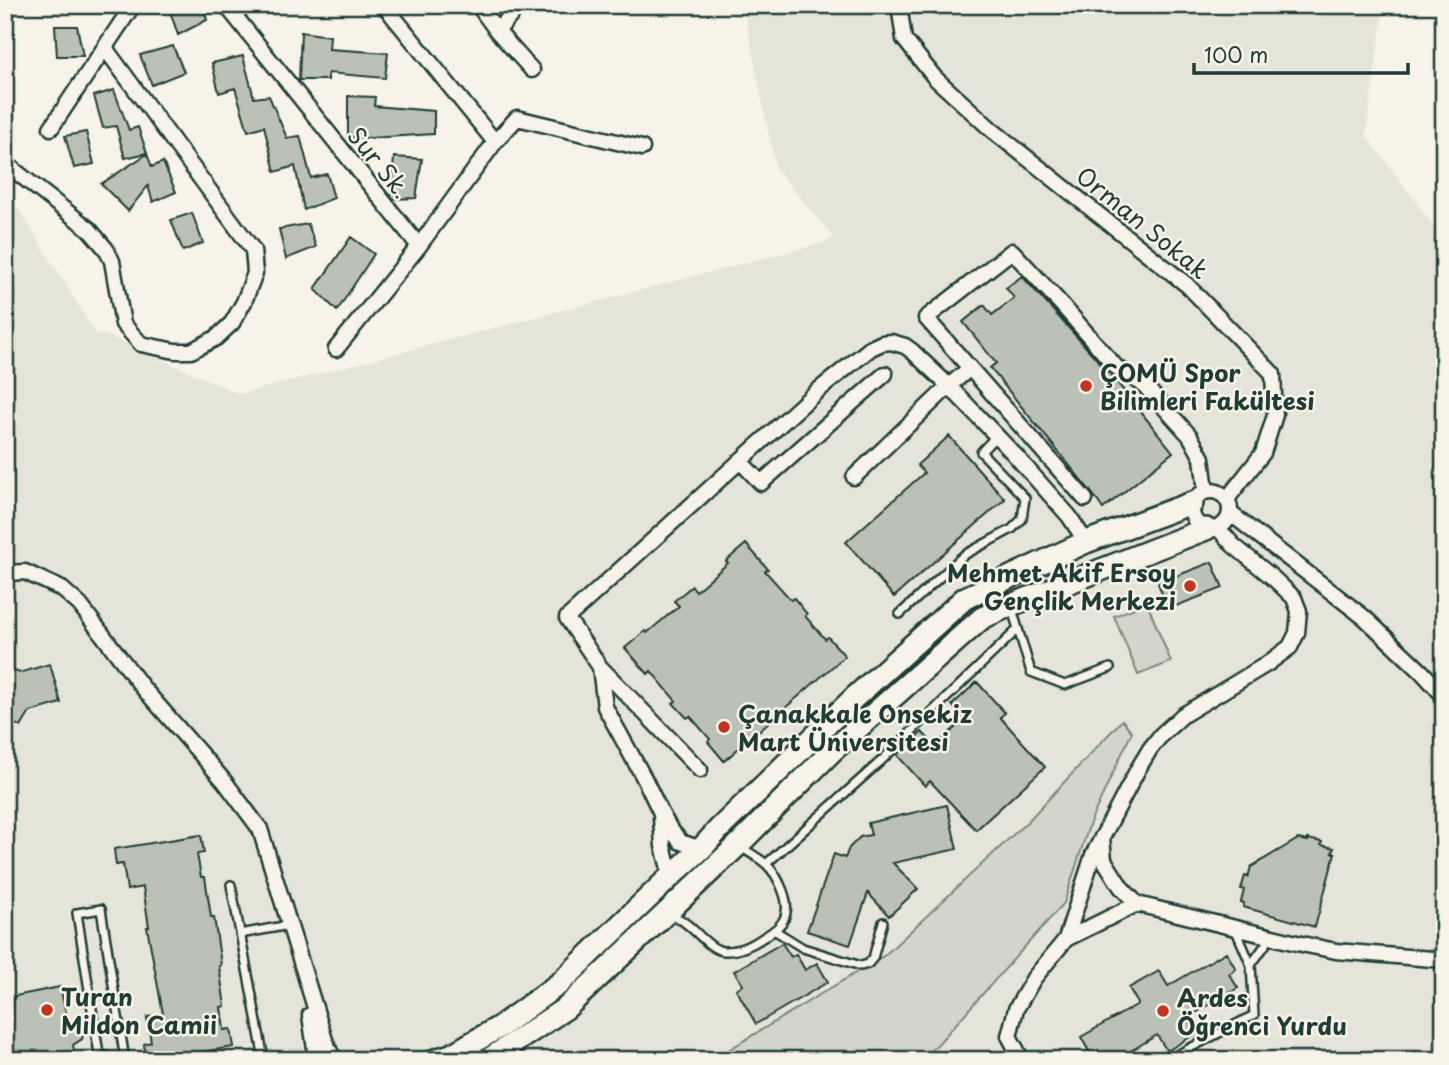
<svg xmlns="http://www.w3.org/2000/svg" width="1449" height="1065" font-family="'Playpen Sans',sans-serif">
  <rect width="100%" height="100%" fill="#f7f3e8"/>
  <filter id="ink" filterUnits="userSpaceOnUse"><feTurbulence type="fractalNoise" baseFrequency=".0143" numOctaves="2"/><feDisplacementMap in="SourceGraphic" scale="14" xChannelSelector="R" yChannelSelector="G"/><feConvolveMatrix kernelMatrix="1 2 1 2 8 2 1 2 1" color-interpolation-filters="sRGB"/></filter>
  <g filter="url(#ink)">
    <path fill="#e5e4d9" d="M743,5H1384L1366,135L1444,240V1060H5V187L96,334L106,335L240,394L826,242L834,238L776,169Z"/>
    <path fill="#d3d5ca" stroke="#79897f" stroke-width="2" d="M1147,603L1171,662L1138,675L1114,616Z
      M1122,720L1132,732L1091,820L1064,903L937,1045L920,1060H695L725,1052L885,955L1029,820Z"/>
    <path fill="#bbc1b6" stroke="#1f3d34" stroke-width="2" d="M168,5H203L207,20L178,35Z
      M55,26H77L83,56H57Z
      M301,32L330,36L329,49L388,53L385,78L328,73V80H299Z
      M173,46L184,72L152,85L140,55Z
      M243,56L254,98L269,96L287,138L300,136L311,178L327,174L334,198L304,210L295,166L275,172L264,126L248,131L235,88L219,93L212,63Z
      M114,90L129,130L138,127L147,153L125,158L116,126L103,128L94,96Z
      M348,96L375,97L374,106L434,111V134L370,138L348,137Z
      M86,132L94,164L74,168L65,136Z
      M147,154L152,167L163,162L176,192L153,202L148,186L128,211L101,184Z
      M394,157L422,159L416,198L394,199L391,196Z
      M192,213L203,243L183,251L171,220Z
      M308,224L316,247L286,259L279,229Z
      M351,237L374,254L337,311L315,289Z
      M1022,276L1112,376L1173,452L1103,509L1092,493L990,368L996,363L963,322L984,305L992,315L1014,298L1006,288Z
      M949,436L1005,499L894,597L846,542L924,473L917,465Z
      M746,544L768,569L765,571L791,600L794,598L807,614L805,616L825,639L828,637L845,656L724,761L708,742L710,739L690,716L687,718L673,703L676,701L651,671L648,674L625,648L645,631L647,633L679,606L674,601L692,586L696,591L728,563L726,561Z
      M1212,562L1223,588L1168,609L1158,583Z
      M5,664L19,673L50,664L61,703L30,712L21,727L5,718Z
      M977,682L1005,713L1000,717L1045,767L976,830L930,781L925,786L897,755L922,732L935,746L965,719L952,705Z
      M947,805L957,849L893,863L918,889L889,916L868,893L850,945L807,931L834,854L845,858L849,848L860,837L871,835L868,823Z
      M201,835L204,853L197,854L201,877H205L211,917H214L221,965L219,966L225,1006L221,1007L224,1030L231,1029L234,1047L146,1060L144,1044L151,1042L147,1017L163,1014L147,927H149L143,887L127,890L123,864L116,865L114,849Z
      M1298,839L1308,841V839L1322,842L1321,845L1334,848L1332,853H1335L1315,927L1243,907L1244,903L1241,902L1244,890L1241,889L1245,876L1248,877L1251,867Z
      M782,943L791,957L796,954L805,970L817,963L828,982L756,1024L736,989L743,985L734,971Z
      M1226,952L1236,969L1229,974L1238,988L1187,1018L1197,1033L1167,1051L1157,1035L1116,1060H1104L1098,1050L1091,1055L1081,1037L1138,1004L1129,988L1159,971L1168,986Z
      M60,987L69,1025L81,1028L84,1033L82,1039L73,1045L76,1060H5V998Z"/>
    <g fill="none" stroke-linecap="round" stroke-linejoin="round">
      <g stroke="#1f3d34" stroke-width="12">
        <path id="lane" d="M1012,609L1031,672L1065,685L1110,668
          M900,614L964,555L1012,529L1022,519L1025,498L981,452L996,436
          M766,864L881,761L1018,629
          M231,885L263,1054
          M670,914C675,917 680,919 684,922C696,930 709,949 723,951C737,952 753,945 764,937C771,933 781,926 784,919C792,903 778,875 766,864C758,857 748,852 739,846
          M774,930L803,948L861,966L868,964L873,958L883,922
          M240,934L284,926
          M1251,965L1271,937
          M117,1060L99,1054L77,913L101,909L125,1060
          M1167,1060L1254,1015L1251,965L1235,928"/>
      </g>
      <g stroke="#1f3d34" stroke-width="19">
        <path id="street" d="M226,5L419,246
          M384,5L495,142
          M478,5L497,31
          M520,5L497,31L532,70
          M899,5L904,39L935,78L992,130L1187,285L1273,374L1275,415L1263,453L1227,499
          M51,128L133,5
          M5,163L89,229L106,249L112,261L123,324L141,344L175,351H191L216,338L232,323L244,302L255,273L253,250L105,48
          M336,349L419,246L495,142L517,118L642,148
          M740,461L761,483L885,374
          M854,477L949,386L970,368
          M1192 510a19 19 0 1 1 38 0a19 19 0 1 1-38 0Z
          M1085,499L926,318L1012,251L1062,305L1116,367L1145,386L1190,436L1202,458L1206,491
          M1230,513L1365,618L1422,672L1444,696
          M5,573L25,572L62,589L80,605L143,688L225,782L260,829L325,1040L331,1054L337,1060
          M600,667L700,770
          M661,818L663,846L671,876
          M1102,837L1104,860L1121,887L1137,904L1297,943L1336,951L1444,960
          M701,849L681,842L670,829L661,813L644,778L605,707L600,667L567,618L815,393L871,348L882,343L891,342L905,346L912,351L949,386L1014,454L1069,516L1086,542
          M1066,939L1137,904
          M310,1015L315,1049L312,1060
          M1022,1060L1009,1036L1016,1009L1034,978L1066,939L1093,855L1138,769L1150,749L1162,734L1183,715L1267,664L1290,647L1297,633L1299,611L1294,598L1272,577L1233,545L1218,528"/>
      </g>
      <g stroke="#1f3d34" stroke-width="26">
        <path id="secondary" d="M435,1060L451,1055L501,1026L560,983L671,876L701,849L720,828L854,698L965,598L1086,542L1192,503
          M488,1060L566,1008L738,845L832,751L982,618L1011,605L1206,529"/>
      </g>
      <use href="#lane" stroke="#f7f3e8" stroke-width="7"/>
      <use href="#street" stroke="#f7f3e8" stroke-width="14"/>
      <use href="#secondary" stroke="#f7f3e8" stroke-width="21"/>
    </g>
  </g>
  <g fill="#c8321e" stroke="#f7f3e8" stroke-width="2.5">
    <circle cx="1086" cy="386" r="7"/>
    <circle cx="1190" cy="586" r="7"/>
    <circle cx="724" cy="727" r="7"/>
    <circle cx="47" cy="1010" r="7"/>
    <circle cx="1163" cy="1011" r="7"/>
  </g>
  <g text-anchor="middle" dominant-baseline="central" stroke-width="5" stroke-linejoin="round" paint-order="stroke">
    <g font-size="24" fill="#1f3d34" stroke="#f7f3e8">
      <text transform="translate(380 162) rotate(51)">Sur Sk.</text>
      <text transform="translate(1143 222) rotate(39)">Orman Sokak</text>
    </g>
    <g font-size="24" font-weight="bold" fill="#1f3d34" stroke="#f7f3e8" text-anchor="start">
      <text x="1100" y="372">ÇOMÜ Spor<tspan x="1100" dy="28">Bilimleri Fakültesi</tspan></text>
      <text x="1176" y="572" text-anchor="end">Mehmet Akif Ersoy<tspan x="1176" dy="28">Gençlik Merkezi</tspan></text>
      <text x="738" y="713">Çanakkale Onsekiz<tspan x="738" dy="28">Mart Üniversitesi</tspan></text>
      <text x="61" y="996">Turan<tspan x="61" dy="28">Mildon Camii</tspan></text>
      <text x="1177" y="997">Ardes<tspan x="1177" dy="28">Öğrenci Yurdu</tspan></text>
    </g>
  </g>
  <rect width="1449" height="1065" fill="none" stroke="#f7f3e8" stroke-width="28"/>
  <rect x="14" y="14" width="1421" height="1037" fill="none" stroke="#1f3d34" stroke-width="2.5" filter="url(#ink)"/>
  <path d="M1194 63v10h214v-10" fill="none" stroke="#1f3d34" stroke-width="3.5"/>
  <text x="1204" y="63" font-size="21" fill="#1f3d34" stroke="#f7f3e8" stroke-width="5" paint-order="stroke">100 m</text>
</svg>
